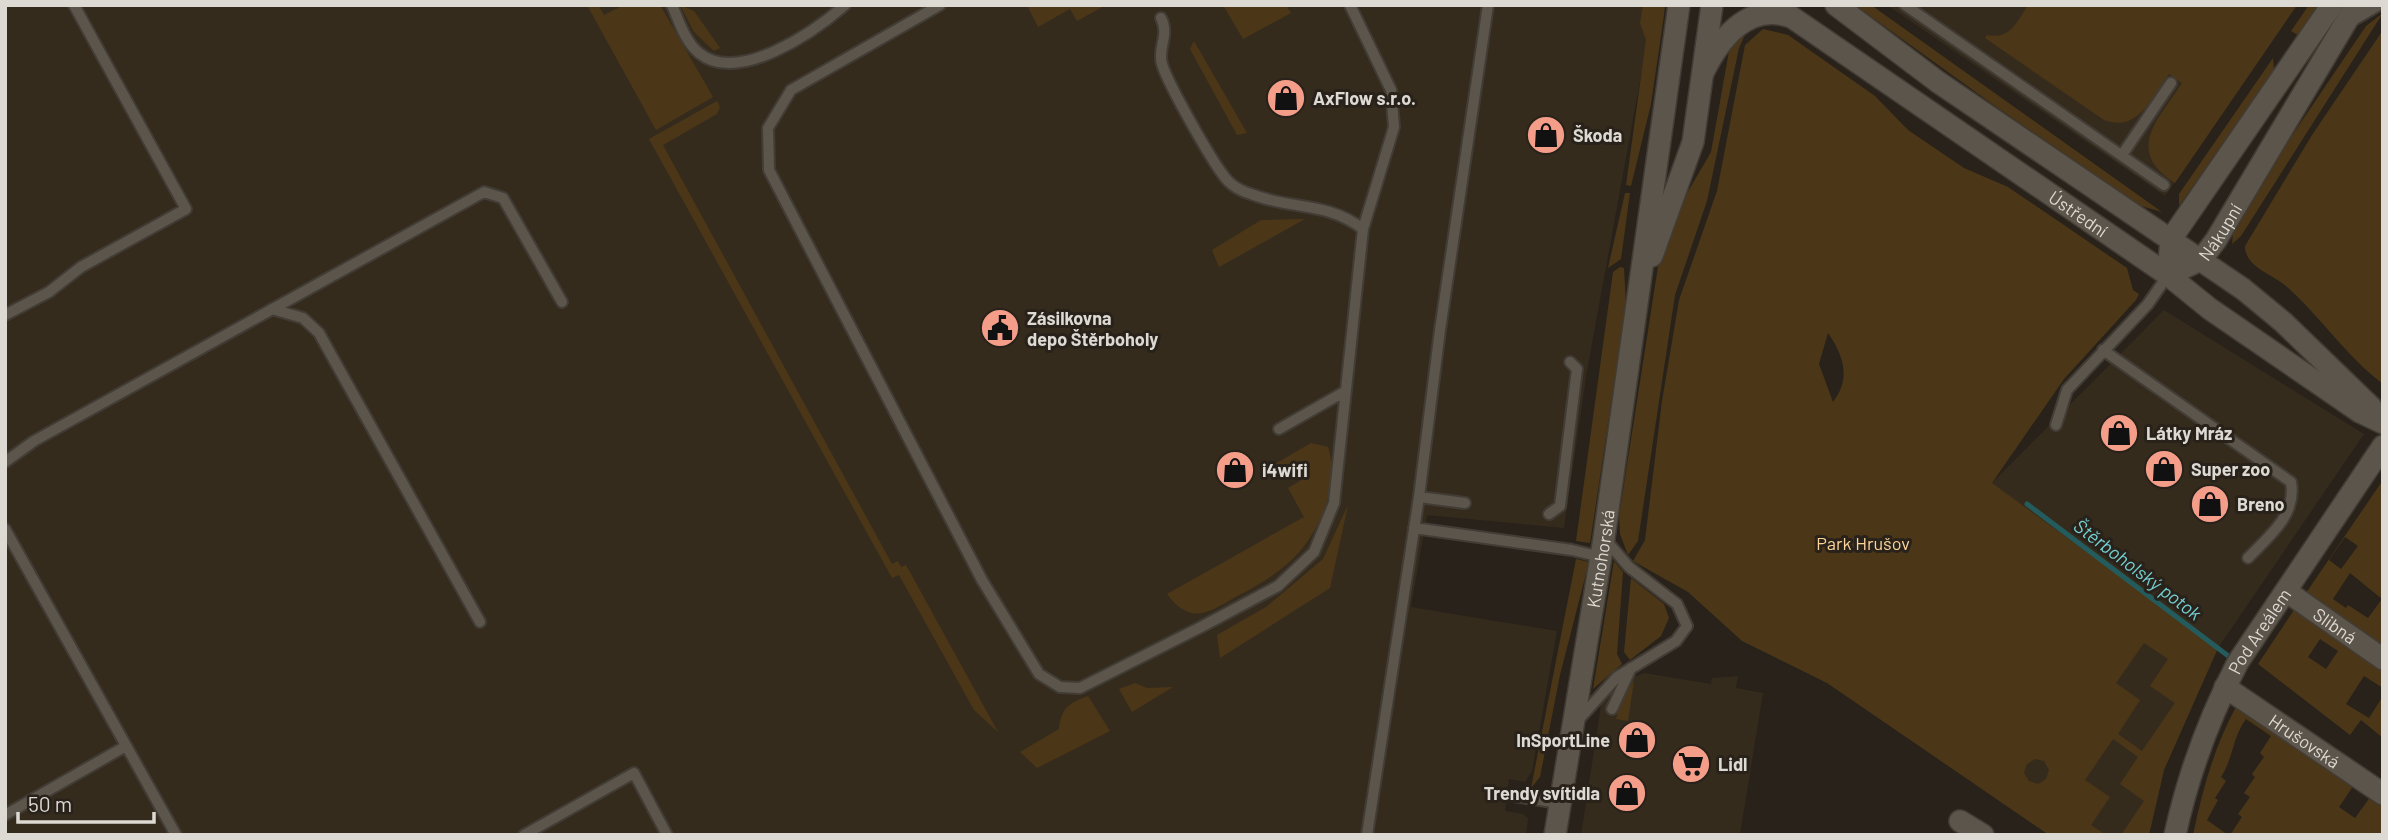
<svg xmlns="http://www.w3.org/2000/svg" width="2388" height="840" font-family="Barlow,sans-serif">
  <rect width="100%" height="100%" fill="#28221a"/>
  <path fill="#352b1d" d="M5,5H1649L1653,10L1587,371L1564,528L1427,515L1411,607L1557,631L1532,771L1525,782L1509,779L1505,811L1523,814L1528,818L1526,835H5Z
    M1887,5H2297L2165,196Z
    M2164,310L2364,434L2218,648L2164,770L2149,835H2049L1995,798L1992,483Z
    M1644,673L1711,684L1712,678L1738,676L1736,688L1763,693L1740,835H1581L1602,699L1621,682Z"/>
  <path fill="#4b3718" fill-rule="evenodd" d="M587,5H598L604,15L624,5H660L713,97L656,130Z
    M680,5L694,11L720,48L714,51L694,32Z
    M1027,5H1106L1077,21L1070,9L1038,27Z
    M1223,5H1286L1291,13L1243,39Z
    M1643,5H1665L1664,15L1651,104L1631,186L1626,185L1646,40L1640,23Z
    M1855,5H1871L2162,212L2141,206L1995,106Z
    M2028,5H2297L2175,183C2123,150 2160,118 2182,83L2169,74C2152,97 2138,133 2104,120L1985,38L1987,35C2010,40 2017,22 2028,5Z
    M2309,5H2318L2298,35L2291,31Z
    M2383,13L2241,236L2232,244L2233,234L2291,137L2366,26Z
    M1763,29L1788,35L1875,96L1908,130L1964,168L2008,187L2127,268L2133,290L2139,294L2136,300L2064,379L1992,483L2218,648L2164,770L2149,835H2121L2144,801L2120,784L2138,757L2113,739L2085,780L2110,797L2091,825L2106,835H2049L1827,683L1742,641L1688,592L1633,561L1645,540L1662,401L1679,300L1717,191L1745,45ZM1828,333C1844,356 1851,379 1833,402L1819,364ZM2144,643L2168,659L2150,686L2175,703L2142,751L2118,734L2140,700L2116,683ZM2035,759L2044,761L2049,770L2046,779L2038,784L2029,781L2024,773L2027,764Z
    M2383,30V384C2346,356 2320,316 2286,286C2272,274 2245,267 2245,246L2312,135Z
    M1743,32L1745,35L1739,48L1707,201L1675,295L1638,541L1628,555L1620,534L1619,516L1660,254L1683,200L1711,152L1729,51Z
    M1194,41L1247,133L1237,135L1190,49Z
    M2273,58L2274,70L2179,206V194Z
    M717,101L720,107L717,114L663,145L892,564L898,561L901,567L906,565L998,732L974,710L899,575L892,578L649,139Z
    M1625,193H1630L1621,259L1608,268Z
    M1305,219L1219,267L1212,250L1261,220Z
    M1620,267L1624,268L1626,305L1590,543L1576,541L1613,272Z
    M1311,443L1328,447C1341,485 1318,538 1287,564C1272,577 1255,587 1237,596C1225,603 1207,616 1192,613C1180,610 1174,603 1167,594L1304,517L1288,488L1303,479L1304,474L1296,471L1283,478L1275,464Z
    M2383,480V647L2306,593ZM2345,537L2358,546L2341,569L2329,560ZM2350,573L2382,599L2368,618L2348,605L2346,608L2333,599Z
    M1348,505L1330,588L1220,658L1217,635L1266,607L1323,559Z
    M1576,559L1589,562L1560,675L1540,777L1531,788Z
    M1614,561L1623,572L1617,654L1622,664L1593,689Z
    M1631,578L1664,604L1669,618L1661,636L1630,660L1624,652Z
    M2294,610L2383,671V688L2364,676L2346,704L2369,718L2383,696V738L2361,720L2350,735L2258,664ZM2320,639L2338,651L2326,669L2308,657Z
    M1634,680L1628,721L1616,719L1621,701Z
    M1135,683L1147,688L1173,687L1132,712L1119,689Z
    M1088,696L1110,731L1037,768L1020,752L1059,729C1061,708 1069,703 1088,696Z
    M2237,705L2383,803V835H2230L2242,817L2238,814L2250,797L2244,793L2255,777L2252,774L2264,757L2260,753L2271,736L2246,719C2232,738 2234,757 2221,777L2226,781L2215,798L2218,800L2207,820L2228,835H2193C2203,788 2214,747 2237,705ZM2354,785L2371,796L2355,818L2339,807Z"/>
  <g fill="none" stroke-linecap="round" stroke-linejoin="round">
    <path stroke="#245c5e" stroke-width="5" d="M2027,504L2231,658"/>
    <g stroke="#423c36" stroke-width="14">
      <path id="service" d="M672,5C679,21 685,42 699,53C738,85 814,32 845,5
        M940,5L791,90L768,128L769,170L982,580L1039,674L1060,687L1080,688L1201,627L1278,586L1314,552L1334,503L1363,229C1326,201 1291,210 1251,194C1244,192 1234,187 1228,181C1214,166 1168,84 1162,64C1157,48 1170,35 1161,18
        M1350,5L1391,90L1394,127L1363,229
        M1905,5L2164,185
        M2350,22L2379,5
        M2122,155L2171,83
        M272,309L303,318L319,333L480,622
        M5,315L49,292L81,267L186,209L74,5
        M2103,350L2291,482C2297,515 2269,536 2248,558
        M2056,425L2067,390L2148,304L2168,275
        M1279,429L1344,392
        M5,462L34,441L484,192L503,198L562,302
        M1419,497L1465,503
        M1549,514L1560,506L1577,369L1570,362
        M1414,528L1572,550L1601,557
        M5,529L176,835
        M1612,709L1631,668
        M1580,718L1617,677L1676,641L1687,626L1677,604L1629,567L1604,538
        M1507,795L1559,803
        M5,815L126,746
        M524,835L634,773L667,835
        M1367,835L1419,497L1440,330L1488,5"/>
    </g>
    <g stroke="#423c36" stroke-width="24">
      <g id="minor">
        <path id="s1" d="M2168,275L2201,260L2216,240L2356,5"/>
        <path d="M2168,275L2171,239L2332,5"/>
        <path id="s2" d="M2286,591L2383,659"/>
        <path id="s3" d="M2225,687L2383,794"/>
        <path d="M1960,821L1983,835"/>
        <path id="s4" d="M2175,835C2188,775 2210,716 2238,662L2383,446"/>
      </g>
    </g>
    <g stroke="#423c36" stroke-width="24">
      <g id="tertiary">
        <path id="s5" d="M1774,5L2168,275L2210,309L2360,412L2383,423"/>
        <path d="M1836,5L1938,82L2243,289L2283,322L2371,407"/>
        <path d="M1703,73C1719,40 1747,3 1788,16"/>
      </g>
    </g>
    <g stroke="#423c36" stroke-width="24">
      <g id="secondary">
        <path d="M1652,256L1693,142L1712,5"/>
        <path id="s6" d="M1555,835L1604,538L1679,5"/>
      </g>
    </g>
    <use href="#service" stroke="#5c554b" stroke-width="10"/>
    <use href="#minor" stroke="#5c554b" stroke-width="21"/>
    <use href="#tertiary" stroke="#5c554b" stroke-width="21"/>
    <use href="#secondary" stroke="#5c554b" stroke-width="21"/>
  </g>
  <defs>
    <g id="shop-disc" transform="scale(2.0125)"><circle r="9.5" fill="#f49e8a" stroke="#28221a"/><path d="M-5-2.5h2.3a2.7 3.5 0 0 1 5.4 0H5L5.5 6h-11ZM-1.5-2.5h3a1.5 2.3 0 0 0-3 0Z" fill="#111"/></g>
    <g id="civic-disc" transform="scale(2.0125)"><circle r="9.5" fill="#f49e8a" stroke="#28221a"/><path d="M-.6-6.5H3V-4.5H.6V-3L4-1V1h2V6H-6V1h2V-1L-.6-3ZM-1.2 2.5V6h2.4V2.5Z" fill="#111"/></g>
    <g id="supermarket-disc" transform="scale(2.0125)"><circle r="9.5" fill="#f49e8a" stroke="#28221a"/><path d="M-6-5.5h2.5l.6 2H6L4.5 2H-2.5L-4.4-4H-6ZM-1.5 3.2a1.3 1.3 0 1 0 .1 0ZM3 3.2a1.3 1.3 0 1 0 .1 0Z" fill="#111"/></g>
  </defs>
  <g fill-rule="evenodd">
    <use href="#shop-disc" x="1286" y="98"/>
    <use href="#shop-disc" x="1546" y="135"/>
    <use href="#civic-disc" x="1000" y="328"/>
    <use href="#shop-disc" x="2119" y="433"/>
    <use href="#shop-disc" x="2164" y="469"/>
    <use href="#shop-disc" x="1235" y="470"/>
    <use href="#shop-disc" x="2210" y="504"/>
    <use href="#shop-disc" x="1637" y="740"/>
    <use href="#supermarket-disc" x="1691" y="764"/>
    <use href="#shop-disc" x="1627" y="793"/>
  </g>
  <g text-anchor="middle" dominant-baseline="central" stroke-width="6" stroke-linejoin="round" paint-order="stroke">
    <g font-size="18" font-weight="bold" fill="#ddd9d3" stroke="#28221a" text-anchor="start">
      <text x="1313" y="98">AxFlow s.r.o.</text>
      <text x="1573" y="135">Škoda</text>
      <text x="1027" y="318">Zásilkovna<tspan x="1027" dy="21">depo Štěrboholy</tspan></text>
      <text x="2146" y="433">Látky Mráz</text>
      <text x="2191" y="469">Super zoo</text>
      <text x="1262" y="470">i4wifi</text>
      <text x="2237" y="504">Breno</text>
      <text x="1610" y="740" text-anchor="end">InSportLine</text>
      <text x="1718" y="764">Lidl</text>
      <text x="1600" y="793" text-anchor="end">Trendy svítidla</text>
    </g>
    <g font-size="18" fill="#ddd9d3" stroke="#28221a">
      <text stroke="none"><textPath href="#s5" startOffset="369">Ústřední</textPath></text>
      <text stroke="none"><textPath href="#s1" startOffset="70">Nákupní</textPath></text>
      <text stroke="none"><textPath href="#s6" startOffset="280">Kutnohorská</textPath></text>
      <text stroke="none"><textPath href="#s2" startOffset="60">Slibná</textPath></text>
      <text stroke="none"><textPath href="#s4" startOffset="222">Pod Areálem</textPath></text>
      <text stroke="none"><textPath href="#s3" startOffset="96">Hrušovská</textPath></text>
    </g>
    <g font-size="18" fill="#fcd398" stroke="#28221a">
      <text x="1863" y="543">Park Hrušov</text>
    </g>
    <g font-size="19" font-style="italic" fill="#74d0d3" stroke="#28221a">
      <text transform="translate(2138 569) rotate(37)">Štěrboholský potok</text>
    </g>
  </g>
  <rect width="2388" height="840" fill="none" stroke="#ddd9d3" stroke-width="14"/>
  <path d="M18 812v10h136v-10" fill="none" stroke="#ddd9d3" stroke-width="3.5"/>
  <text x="28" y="812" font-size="21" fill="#ddd9d3" stroke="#28221a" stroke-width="5" paint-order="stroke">50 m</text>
</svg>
